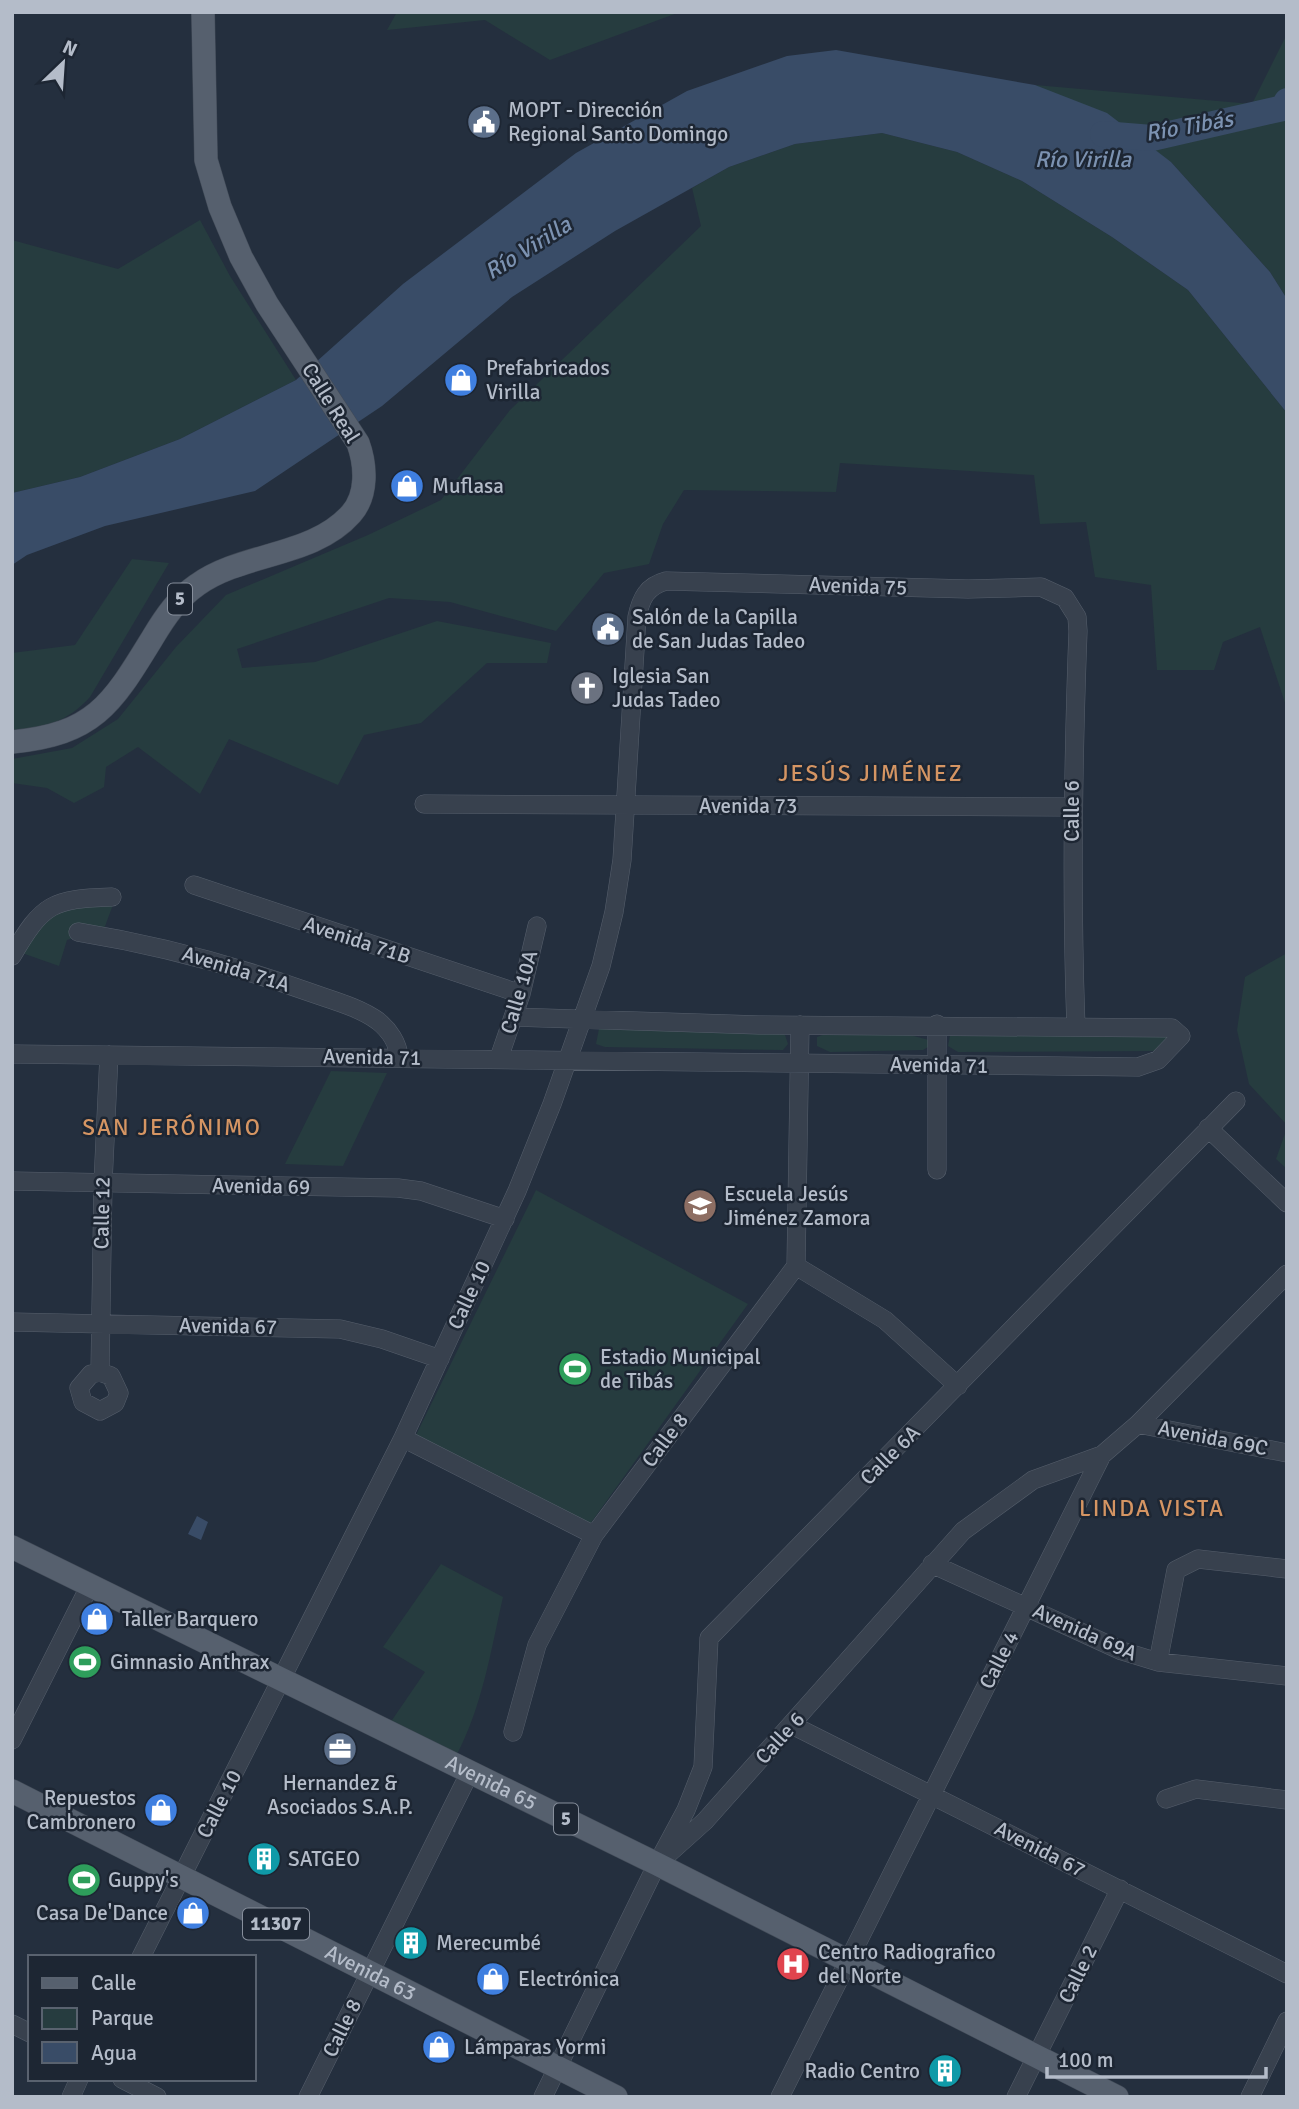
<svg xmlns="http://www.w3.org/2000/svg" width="1299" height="2109" font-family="Signika,sans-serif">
  <rect width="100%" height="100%" fill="#242f3e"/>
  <path fill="#263c3f" d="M397,12H680L550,60L485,20L387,30Z
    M1287,34V299L1270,272L1171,162L1035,85L1252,104Z
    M882,133L957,152L1022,181L1112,237L1188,290L1287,413V709L1260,627L1223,642L1214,670H1157L1151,585L1095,577L1086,522L1040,524L1034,475L840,463L836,492L684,490L663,524L649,564L604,573L556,631L450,602L389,598L237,649L242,668L315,662L437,621L551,643L547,663H487L421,723L364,735L338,785L229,739L200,794L138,747L106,767L104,787L74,803L47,788L12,783V759L72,748L118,719L176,647L226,595L368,535L441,500L510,410L701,226L692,188L729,167L795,144Z
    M200,220L230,276L296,380L180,439L80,477L12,493V240L118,269Z
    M132,559L169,563L90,697C67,722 45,728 12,730V653L75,645Z
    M114,902L104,929L67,940L59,966L22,953C54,906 60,909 114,902Z
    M1287,953V1125L1249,1084L1237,1030L1245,977Z
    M599,1029L780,1032L785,1035L788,1044L783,1050L605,1047L596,1044Z
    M828,1033L906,1034L929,1040L928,1047L923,1050L830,1052L817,1046V1037Z
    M950,1036H1161L1170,1037L1156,1051L958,1052L948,1046Z
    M331,1071L387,1073L343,1166L285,1164Z
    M1287,1128V1169L1276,1159Z
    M536,1190L748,1304L590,1524L416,1435Z
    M441,1564L503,1597C491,1650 482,1708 456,1756L390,1723L425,1672L383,1647Z"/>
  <path fill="#394c67" d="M836,50L1035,85L1107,113L1171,162L1270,272L1287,299V413L1188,290L1112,237L1022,181L957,152L882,133L795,144L729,167L615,231L512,297L382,406L255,491L105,526L27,555L12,565V493L80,477L180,439L296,380L403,284L576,153L687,91L787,56Z
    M197,1516L208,1522L201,1540L188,1534Z"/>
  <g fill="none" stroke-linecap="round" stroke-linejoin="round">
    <path stroke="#394c67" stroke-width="26" d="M1103,134L1152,138L1283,108L1287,101"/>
    <g stroke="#565f6c" stroke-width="19">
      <path id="minor" d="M424,804L1073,807
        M194,885L521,994
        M78,932C158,945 233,965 309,992C331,1000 359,1007 378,1021C389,1030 398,1043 399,1057
        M12,956C43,903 52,899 112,897
        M937,1024V1170
        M12,1054L1138,1067L1158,1060L1181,1036L1172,1028L759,1025L513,1017
        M499,1058L521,994L537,926
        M1208,1128L1287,1203
        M12,1181L398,1188L421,1191L505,1219
        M796,1266L885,1320L958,1386
        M12,1322L340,1329L382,1339L440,1359
        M100,1372L111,1376L119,1393L115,1403L100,1411L83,1402L79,1388L91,1374L100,1372L103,1183L109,1055
        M1138,1424L1287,1453
        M403,1438L594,1535
        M932,1564L1122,1651L1158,1662L1287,1676
        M1158,1662L1176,1570L1198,1559L1287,1569
        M792,1725L1287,1974
        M513,1732L537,1645L594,1535L796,1266L800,1025
        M12,1740L90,1585
        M1166,1799L1196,1789L1287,1800
        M657,1864L686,1810L703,1767L709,1638L1236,1101
        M141,1957L403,1438L517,1191L552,1104L601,966L614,912L622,860L637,617C641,598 647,586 666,581L968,589L1041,587L1065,598L1077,617L1078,631C1073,763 1071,895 1076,1027
        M12,2024L30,2033
        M122,2079L157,2097
        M71,2097L79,2079
        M308,2097L470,1772
        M543,2097L657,1864L705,1821L963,1531L1033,1480L1102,1455
        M780,2097L1102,1455L1138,1424L1287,1274
        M1016,2097L1120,1889
        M1250,2097L1287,2021"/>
    </g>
    <g stroke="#414a57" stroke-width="24">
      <g id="major">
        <path d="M12,742C95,734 112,704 153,637C165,617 178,598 197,585C243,552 313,557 351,514C368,495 366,465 358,443L267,304L241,257L220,207L206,160L203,12"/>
        <path id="s1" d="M12,1547L657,1864L1117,2097"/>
        <path id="s2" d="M12,1791L616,2097"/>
      </g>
    </g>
    <use href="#minor" stroke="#38414e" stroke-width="18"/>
    <use href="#major" stroke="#56606e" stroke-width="23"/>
  </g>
  <defs>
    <g id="civic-disc" transform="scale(1.75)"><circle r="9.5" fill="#5c6f8a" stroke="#1d2633"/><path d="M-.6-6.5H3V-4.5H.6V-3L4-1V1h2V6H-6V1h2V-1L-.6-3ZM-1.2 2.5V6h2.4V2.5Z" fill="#fff"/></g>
    <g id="shop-disc" transform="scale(1.75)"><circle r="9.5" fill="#3f7fe0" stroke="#1d2633"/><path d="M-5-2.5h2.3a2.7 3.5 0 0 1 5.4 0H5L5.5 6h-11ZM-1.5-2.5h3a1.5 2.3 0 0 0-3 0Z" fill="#fff"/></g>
    <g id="church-disc" transform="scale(1.75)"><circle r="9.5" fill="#6b7280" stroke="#1d2633"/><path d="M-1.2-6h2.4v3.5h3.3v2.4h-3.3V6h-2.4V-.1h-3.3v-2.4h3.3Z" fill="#fff"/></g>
    <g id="school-disc" transform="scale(1.75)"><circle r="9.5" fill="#8d6e63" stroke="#1d2633"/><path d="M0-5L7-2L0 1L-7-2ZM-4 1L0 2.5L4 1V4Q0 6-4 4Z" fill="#fff"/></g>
    <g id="stadium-disc" transform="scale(1.75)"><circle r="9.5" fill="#2e9e5b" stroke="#1d2633"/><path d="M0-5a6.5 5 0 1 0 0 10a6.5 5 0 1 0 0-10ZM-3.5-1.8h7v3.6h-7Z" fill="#fff"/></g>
    <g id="office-disc" transform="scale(1.75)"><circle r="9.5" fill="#5c6f8a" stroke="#1d2633"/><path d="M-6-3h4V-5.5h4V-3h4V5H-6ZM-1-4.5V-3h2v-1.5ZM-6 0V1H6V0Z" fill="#fff"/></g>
    <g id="building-disc" transform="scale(1.75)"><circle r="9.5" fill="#0f9aa8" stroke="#1d2633"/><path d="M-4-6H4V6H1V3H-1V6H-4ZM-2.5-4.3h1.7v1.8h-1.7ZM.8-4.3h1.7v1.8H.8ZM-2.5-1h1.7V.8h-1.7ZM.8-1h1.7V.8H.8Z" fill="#fff"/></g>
    <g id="hospital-disc" transform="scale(1.75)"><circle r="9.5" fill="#e0444e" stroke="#1d2633"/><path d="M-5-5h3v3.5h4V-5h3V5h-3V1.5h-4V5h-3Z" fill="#fff"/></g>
  </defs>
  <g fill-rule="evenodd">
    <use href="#civic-disc" x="484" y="122"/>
    <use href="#shop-disc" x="461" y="380"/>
    <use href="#shop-disc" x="407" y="486"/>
    <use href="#civic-disc" x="608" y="629"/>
    <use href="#church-disc" x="587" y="688"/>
    <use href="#school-disc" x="700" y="1206"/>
    <use href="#stadium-disc" x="575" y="1369"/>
    <use href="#shop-disc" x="97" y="1619"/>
    <use href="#stadium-disc" x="85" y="1662"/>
    <use href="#office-disc" x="340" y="1749"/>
    <use href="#shop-disc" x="161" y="1810"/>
    <use href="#building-disc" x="264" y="1859"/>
    <use href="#stadium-disc" x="84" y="1880"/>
    <use href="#shop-disc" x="193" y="1913"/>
    <use href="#building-disc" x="411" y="1943"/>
    <use href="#hospital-disc" x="793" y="1964"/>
    <use href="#shop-disc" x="493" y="1979"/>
    <use href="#shop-disc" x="439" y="2047"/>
    <use href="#building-disc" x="945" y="2071"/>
  </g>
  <g text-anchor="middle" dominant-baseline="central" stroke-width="5" stroke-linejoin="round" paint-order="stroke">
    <g fill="#1d2633" stroke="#878f9c" stroke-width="2">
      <rect x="168" y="583.5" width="24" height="31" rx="5"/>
      <rect x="554" y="1803.5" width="24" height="31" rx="5"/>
      <rect x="243" y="1908.5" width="66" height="31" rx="5"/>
    </g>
    <g font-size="19" font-weight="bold" fill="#b4bcc9">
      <text x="180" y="599">5</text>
      <text x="566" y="1819">5</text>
      <text x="276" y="1924">11307</text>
    </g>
    <g font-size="21" fill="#b4bcc9" stroke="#1d2633" text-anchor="start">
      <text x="508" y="110">MOPT - Dirección<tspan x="508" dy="24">Regional Santo Domingo</tspan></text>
      <text x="486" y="368">Prefabricados<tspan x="486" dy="24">Virilla</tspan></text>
      <text x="432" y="486">Muflasa</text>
      <text x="632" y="617">Salón de la Capilla<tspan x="632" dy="24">de San Judas Tadeo</tspan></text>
      <text x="612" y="676">Iglesia San<tspan x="612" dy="24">Judas Tadeo</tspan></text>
      <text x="724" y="1194">Escuela Jesús<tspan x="724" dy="24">Jiménez Zamora</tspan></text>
      <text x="600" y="1357">Estadio Municipal<tspan x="600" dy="24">de Tibás</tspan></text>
      <text x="122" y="1619">Taller Barquero</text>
      <text x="110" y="1662">Gimnasio Anthrax</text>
      <text x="340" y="1783" text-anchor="middle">Hernandez &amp;<tspan x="340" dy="24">Asociados S.A.P.</tspan></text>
      <text x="136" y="1798" text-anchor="end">Repuestos<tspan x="136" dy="24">Cambronero</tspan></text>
      <text x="288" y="1859">SATGEO</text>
      <text x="108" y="1880">Guppy's</text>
      <text x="168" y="1913" text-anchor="end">Casa De'Dance</text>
      <text x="436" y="1943">Merecumbé</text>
      <text x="818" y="1952">Centro Radiografico<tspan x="818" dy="24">del Norte</tspan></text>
      <text x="518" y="1979">Electrónica</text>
      <text x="464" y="2047">Lámparas Yormi</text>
      <text x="920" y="2071" text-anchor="end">Radio Centro</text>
    </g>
    <g font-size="21" fill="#b4bcc9" stroke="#1d2633">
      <text transform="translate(331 403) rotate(58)">Calle Real</text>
      <text transform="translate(858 586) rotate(2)">Avenida 75</text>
      <text x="748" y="806">Avenida 73</text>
      <text transform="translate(1072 811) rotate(-90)">Calle 6</text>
      <text transform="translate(357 940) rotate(18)">Avenida 71B</text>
      <text transform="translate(236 969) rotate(17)">Avenida 71A</text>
      <text transform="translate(519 992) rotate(-74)">Calle 10A</text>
      <text transform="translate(372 1057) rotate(1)">Avenida 71</text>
      <text transform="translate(939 1065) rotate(1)">Avenida 71</text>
      <text transform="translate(261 1186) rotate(1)">Avenida 69</text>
      <text transform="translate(102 1213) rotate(-89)">Calle 12</text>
      <text transform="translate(469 1295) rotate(-65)">Calle 10</text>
      <text transform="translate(228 1326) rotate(1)">Avenida 67</text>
      <text transform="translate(1213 1438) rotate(11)">Avenida 69C</text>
      <text transform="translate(665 1440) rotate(-53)">Calle 8</text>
      <text transform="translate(890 1455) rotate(-45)">Calle 6A</text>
      <text transform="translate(1085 1632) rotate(24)">Avenida 69A</text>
      <text transform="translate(999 1660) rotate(-63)">Calle 4</text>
      <text transform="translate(780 1738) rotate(-48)">Calle 6</text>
      <text stroke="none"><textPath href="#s1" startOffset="534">Avenida 65</textPath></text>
      <text transform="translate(219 1804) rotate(-63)">Calle 10</text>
      <text transform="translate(1040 1849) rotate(27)">Avenida 67</text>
      <text stroke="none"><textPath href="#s2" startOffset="402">Avenida 63</textPath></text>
      <text transform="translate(1078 1974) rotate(-64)">Calle 2</text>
      <text transform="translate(342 2028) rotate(-64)">Calle 8</text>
    </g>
    <g font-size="23" font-style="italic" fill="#7c92b1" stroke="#1d2633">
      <text transform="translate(1189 126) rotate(-10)">Río Tibás</text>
      <text x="1083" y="159">Río Virilla</text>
      <text transform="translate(528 248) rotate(-32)">Río Virilla</text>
    </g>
    <g font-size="23" letter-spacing="2" fill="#d59563" stroke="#1d2633">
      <text x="871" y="773">JESÚS JIMÉNEZ</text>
      <text x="172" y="1127">SAN JERÓNIMO</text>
      <text x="1152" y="1508">LINDA VISTA</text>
    </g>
  </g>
  <rect width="1299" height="2109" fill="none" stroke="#b4bcc9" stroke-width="28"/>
  <rect x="28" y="1955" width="228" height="126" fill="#1d2633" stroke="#59626f" stroke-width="2"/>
  <rect x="42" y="1978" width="35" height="10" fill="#56606e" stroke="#59626f" stroke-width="2"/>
  <text x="91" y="1990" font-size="21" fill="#b4bcc9">Calle</text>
  <rect x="42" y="2008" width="35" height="21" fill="#263c3f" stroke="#59626f" stroke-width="2"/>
  <text x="91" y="2025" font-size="21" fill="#b4bcc9">Parque</text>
  <rect x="42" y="2042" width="35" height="21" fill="#394c67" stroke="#59626f" stroke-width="2"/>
  <text x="91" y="2060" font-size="21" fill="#b4bcc9">Agua</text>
  <g transform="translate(63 63) rotate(25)" stroke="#1d2633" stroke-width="5" paint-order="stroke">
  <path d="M0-5L12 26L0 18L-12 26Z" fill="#b4bcc9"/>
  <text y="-10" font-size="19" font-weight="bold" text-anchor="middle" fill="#b4bcc9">N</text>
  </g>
  <path d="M1047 2067v10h219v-10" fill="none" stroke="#b4bcc9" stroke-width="3.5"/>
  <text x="1058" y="2067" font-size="21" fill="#b4bcc9" stroke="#1d2633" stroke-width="5" paint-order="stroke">100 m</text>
</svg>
